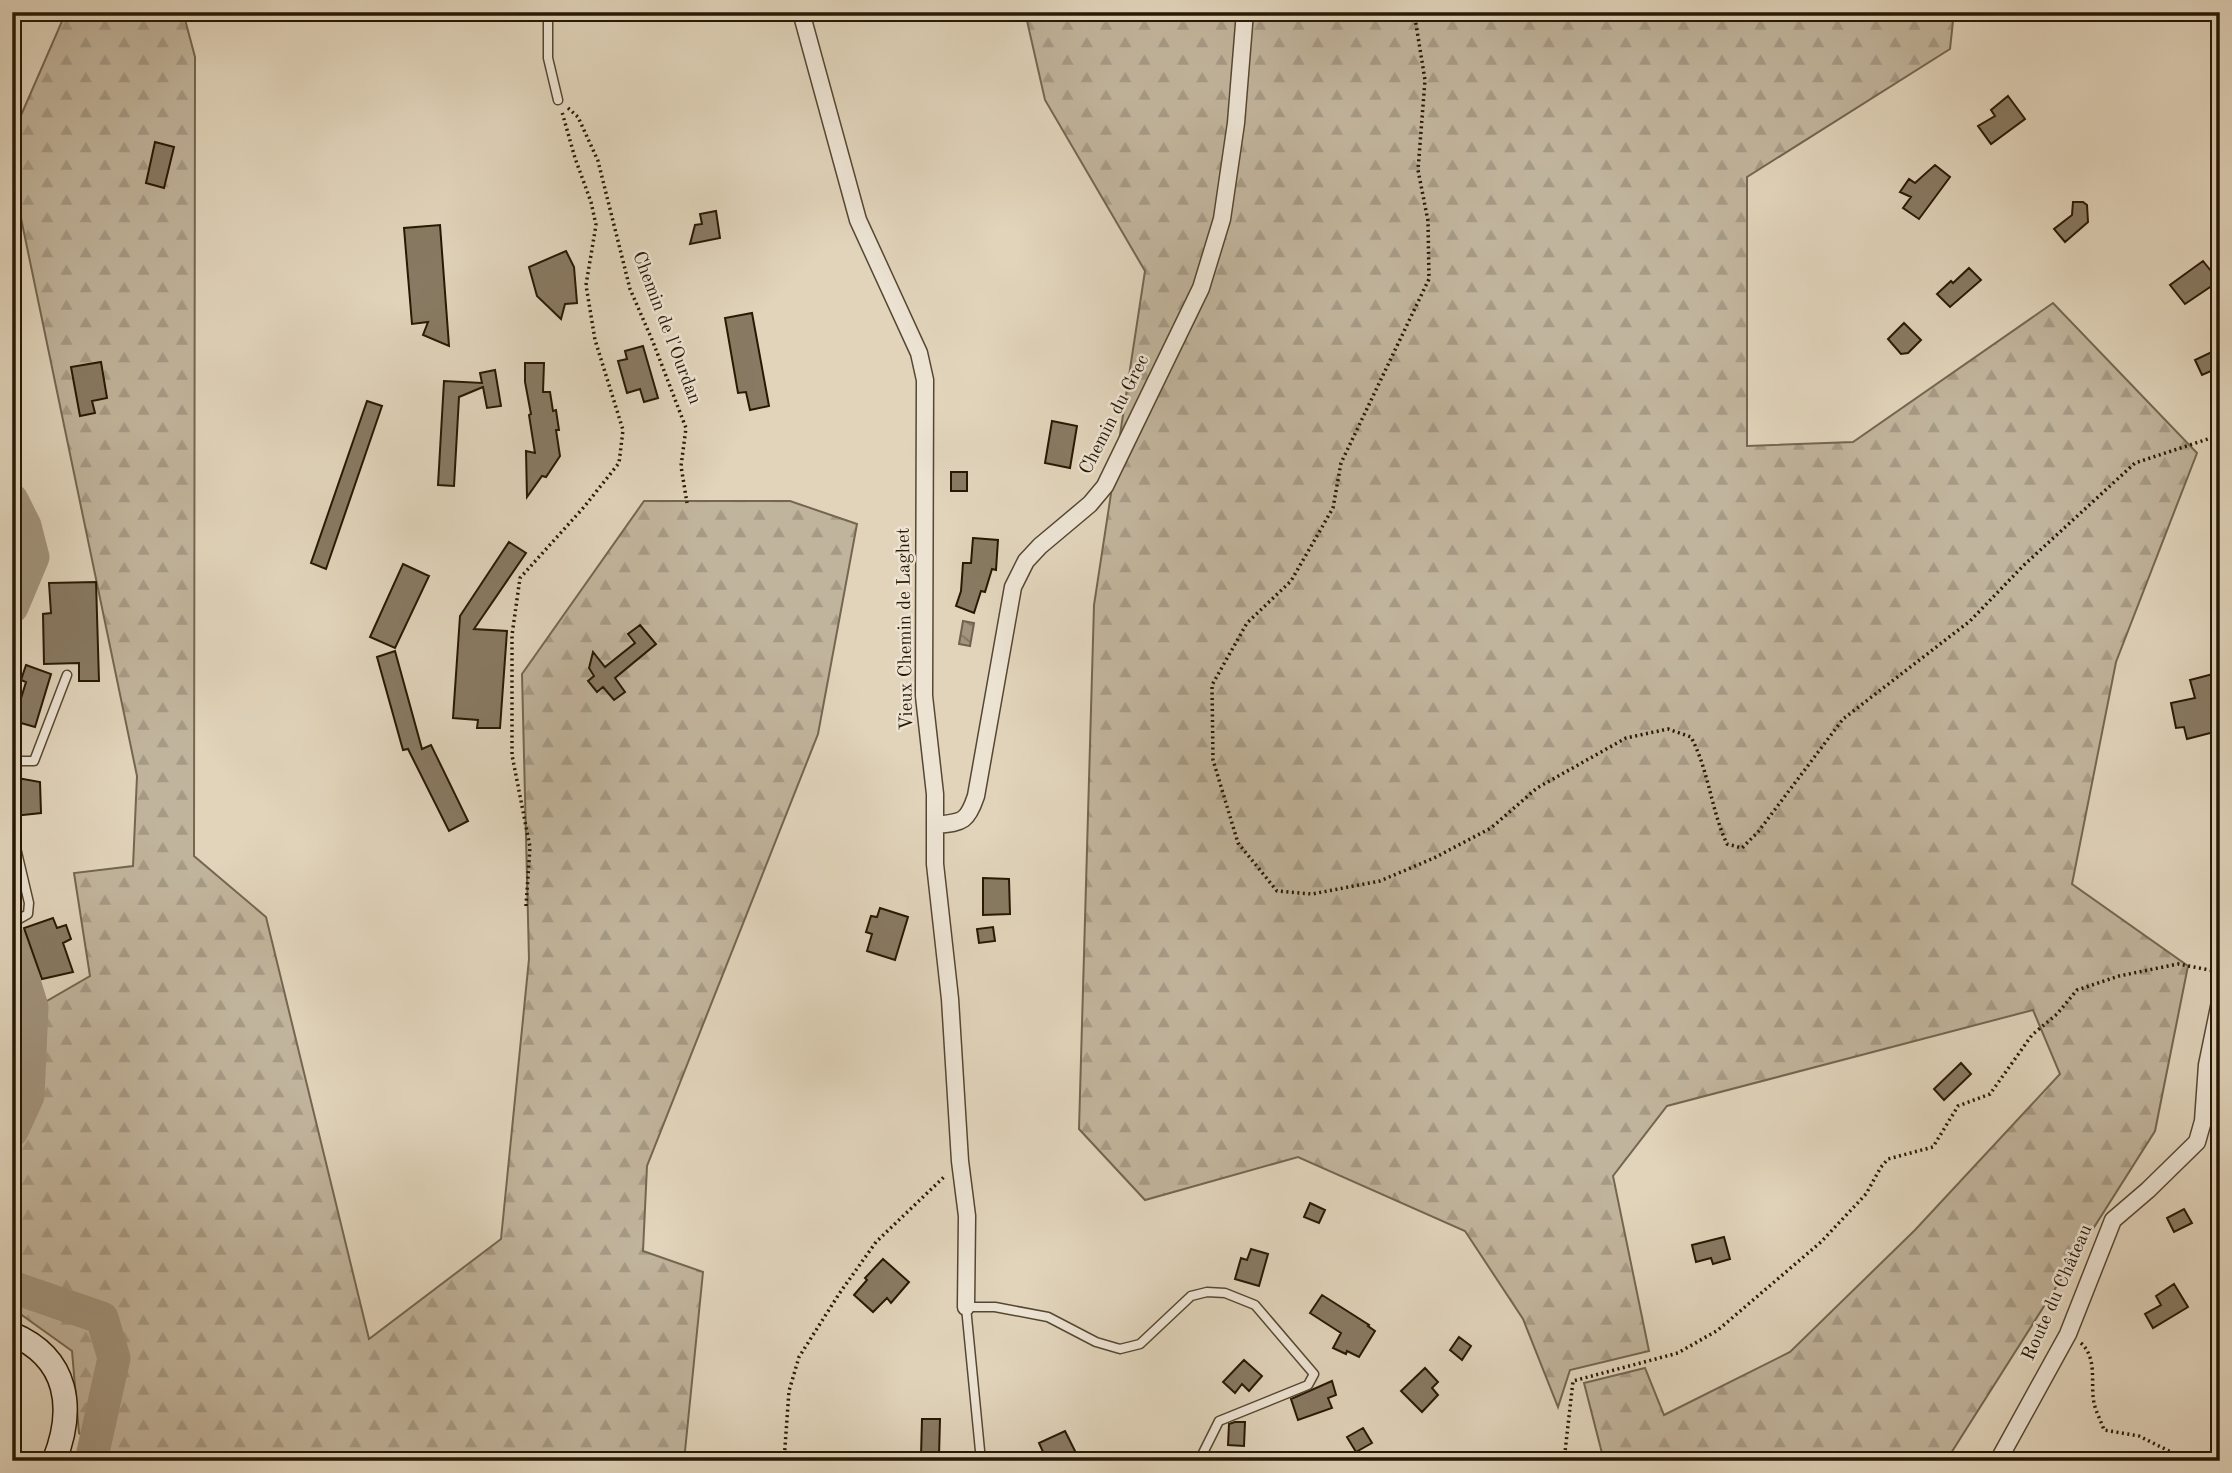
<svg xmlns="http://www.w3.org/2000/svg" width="2232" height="1473" font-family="'Old Standard TT',serif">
  <defs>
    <pattern id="forest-firs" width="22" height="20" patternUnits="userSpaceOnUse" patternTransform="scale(1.75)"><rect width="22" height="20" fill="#c1b49c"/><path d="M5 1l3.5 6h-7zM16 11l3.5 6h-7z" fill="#a69a85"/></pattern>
    <pattern id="water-waves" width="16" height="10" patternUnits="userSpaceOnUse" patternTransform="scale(1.75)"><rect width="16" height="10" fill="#a2947d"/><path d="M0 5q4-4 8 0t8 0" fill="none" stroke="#847864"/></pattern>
  </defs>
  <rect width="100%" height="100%" fill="#e1d4bb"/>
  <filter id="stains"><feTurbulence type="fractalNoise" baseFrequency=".00286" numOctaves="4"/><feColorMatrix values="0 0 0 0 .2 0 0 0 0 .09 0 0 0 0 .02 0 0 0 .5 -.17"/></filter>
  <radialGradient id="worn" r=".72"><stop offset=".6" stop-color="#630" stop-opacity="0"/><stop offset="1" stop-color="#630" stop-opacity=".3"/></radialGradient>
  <path fill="url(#forest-firs)" stroke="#746650" stroke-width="2" d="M66,12H183L195,57L194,856L266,917L369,1339L501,1239L529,959L522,674L644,501H790L857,524L818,734L647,1166L643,1251L703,1272L684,1461H109L79,1433L72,1351L12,1308V1003L19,1017L90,976L74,873L133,866L137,776L12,175V136Z
    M1025,12H1954L1950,49L1747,177V446L1853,442L2053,303L2197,453L2116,662L2072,884L2188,966L2155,1131L1946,1461H1604L1584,1383L1645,1368L1664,1415L1790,1352L1915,1230L2060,1074L2033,1010L1667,1106L1613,1176L1649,1351L1570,1370L1558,1407L1523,1319L1465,1231L1298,1157L1145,1200L1079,1129L1094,605L1145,271L1045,100Z"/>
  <path fill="url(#water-waves)" stroke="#71624d" stroke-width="2" d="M963,621L974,623L970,646L959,644Z"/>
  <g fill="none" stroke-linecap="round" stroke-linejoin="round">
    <path stroke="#a2947d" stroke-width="33" d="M12,500L25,526L33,557L12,607
      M12,942L32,1007L28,1096L12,1131
      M12,1287L102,1318L114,1358L91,1461"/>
  </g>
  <path fill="#887a63" stroke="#271804" stroke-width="2" d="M2008,96L2025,119L1991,144L1978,126L1995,116L1991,110Z
    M155,142L174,147L164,188L146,183Z
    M1935,165L1950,177L1919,219L1903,208L1911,197L1900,192L1909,179L1915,183Z
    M2073,202H2083L2087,205L2088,222L2065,242L2054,229L2072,215Z
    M716,211L720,238L690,244L695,225L702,224L700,214Z
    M440,225L449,346L423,335L428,322L412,324L404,228Z
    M566,251L574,267L577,303L565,304L561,319L537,296L529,267Z
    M2203,261L2219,281L2185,304L2170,285Z
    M1969,268L1981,280L1950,307L1937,294L1951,281L1953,283Z
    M752,313L769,406L750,410L746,392L738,393L725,318Z
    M1904,323L1921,340L1908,353L1901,354L1888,339Z
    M643,346L658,398L644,402L640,389L627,393L618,361L627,359L625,351Z
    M2220,348V367L2202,375L2195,360Z
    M101,362L107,398L92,401L95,413L80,416L71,367Z
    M525,363H544L543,392H550L553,411L556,410L559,430H556L560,456L546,477L542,476L527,497L526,451L535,453L529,415L531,414L525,382Z
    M495,370L501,406L487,408L483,387L459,397L454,486L438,485L444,381L482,383L480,373Z
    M367,401L382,406L326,569L311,563Z
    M1052,421L1077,426L1070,468L1045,463Z
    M951,472H967V491H951Z
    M973,538L998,540L996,570L992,569L985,592L981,591L974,613L956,606L961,591L963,563H971Z
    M509,542L526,553L474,629L507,631L500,728H477L478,720L453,718L460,616Z
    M403,564L429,576L395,648L370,637Z
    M96,582L99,681H79V663L44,664L43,614L51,613L49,583Z
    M640,625L656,644L615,678L625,692L614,700L603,687L597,692L588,681L594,676L589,668L593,652L605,667L635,643L628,634Z
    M395,651L422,749L431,745L468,821L449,831L408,749L403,750L377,657Z
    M26,665L51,674L35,727L14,721L26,682L21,680Z
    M2213,674L2220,706V717L2215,718L2218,731L2187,739L2184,727L2176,728L2171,703L2195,698L2190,680Z
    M12,777L40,782L41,813L14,816Z
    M983,878L1009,879L1010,914L983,915Z
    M880,908L908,917L895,960L867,951L872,934L866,932L871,916L877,917Z
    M53,918L57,928L66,925L71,939L63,943L73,972L42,979L24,928Z
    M993,927L995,941L979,943L977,929Z
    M1961,1063L1971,1074L1944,1100L1934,1089Z
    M1310,1203L1325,1210L1319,1223L1304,1217Z
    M2184,1209L2192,1223L2174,1232L2167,1218Z
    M1724,1237L1730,1259L1713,1264L1711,1258L1696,1262L1692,1245Z
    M1251,1249L1268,1254L1259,1286L1235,1279L1241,1258L1247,1260Z
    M883,1259L909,1282L891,1303L887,1298L873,1312L854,1295L867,1280L865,1278Z
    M2174,1284L2188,1307L2153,1328L2145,1314L2161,1305L2156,1296Z
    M1322,1295L1369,1325L1368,1326L1375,1331L1359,1357L1347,1351L1346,1354L1333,1348L1341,1333L1310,1313Z
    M1459,1337L1471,1346L1462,1360L1450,1350Z
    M1244,1360L1262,1376L1249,1391L1242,1384L1235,1393L1223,1382Z
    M1425,1368L1438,1382L1432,1388L1438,1395L1422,1412L1401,1391Z
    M1332,1381L1336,1395L1328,1398L1332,1408L1298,1420L1291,1399Z
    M922,1419H940L939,1456H921Z
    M1235,1422H1245L1244,1446L1228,1445L1229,1424Z
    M1363,1428L1372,1443L1356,1452L1347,1437Z
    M1065,1431L1080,1461H1047L1039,1443Z"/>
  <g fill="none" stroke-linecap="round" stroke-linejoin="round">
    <g stroke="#564732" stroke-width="11">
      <path id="service" d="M548,12V58L558,100
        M12,761H34L67,675
        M12,831L29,903L28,914L12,923
        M981,1461L966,1307H995L1048,1317L1096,1342L1120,1349L1140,1344L1191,1296L1207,1292L1225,1293L1255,1305L1314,1374L1308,1385L1219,1421L1199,1461"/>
    </g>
    <g stroke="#564732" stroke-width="19">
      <path id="minor" d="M801,12L858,220L919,353L925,380L924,696L935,794V864L950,999L960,1161L967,1216L966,1307
        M936,825C962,822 967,823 976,796L1013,587L1026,561L1040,546L1090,504L1105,486L1201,288L1222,219L1236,123L1245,12
        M1998,1461L2068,1334L2113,1220L2148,1190L2197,1142L2203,1121L2207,1065L2220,1002"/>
    </g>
    <g stroke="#271804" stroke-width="26">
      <path id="secondary" d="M12,1334C69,1358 75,1409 54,1461"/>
    </g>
    <path stroke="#271804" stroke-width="3.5" stroke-dasharray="2 3.5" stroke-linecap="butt" d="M1414,12L1425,80L1418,170L1428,221L1429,279L1341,463L1333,508L1291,581L1247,623L1212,685L1213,760L1238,843L1277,891L1312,894L1380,881L1434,858L1491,828L1537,788L1626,738L1668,729L1691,737C1709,771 1711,810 1727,844L1742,848L1758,832L1843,719L1970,621L2024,565L2135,463L2220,435
      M568,108L578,117L598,161L630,289L653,342L686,428L681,466L687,503
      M526,906L530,847L512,755V635L520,578L584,507L619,463L623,430L595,340L586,285L596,225L591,202L575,158L562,112
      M2081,1343C2098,1359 2090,1383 2094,1403C2096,1412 2101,1421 2104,1430L2139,1436L2189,1461
      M784,1461L789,1391L799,1357L839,1294L876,1242L946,1175
      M1564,1461L1573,1381L1678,1353L1718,1330L1821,1242L1866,1194L1881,1167L1888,1159L1933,1147L1958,1106L1990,1094L2032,1035L2057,1014L2077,990L2119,976L2178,964L2220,972"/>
    <use href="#service" stroke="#ece3d3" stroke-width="8"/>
    <use href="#minor" stroke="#ece3d3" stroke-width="16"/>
    <use href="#secondary" stroke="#ece3d3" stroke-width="23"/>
  </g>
  <g text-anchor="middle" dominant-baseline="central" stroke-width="5" stroke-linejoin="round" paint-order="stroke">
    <g font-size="19" fill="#271804" stroke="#ece3d3">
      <text transform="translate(666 328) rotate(69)">Chemin de l'Ourdan</text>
      <text transform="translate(1115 415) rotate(-63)">Chemin du Grec</text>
      <text transform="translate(906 629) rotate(-91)">Vieux Chemin de Laghet</text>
      <text transform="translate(2058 1293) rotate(-66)">Route du Château</text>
    </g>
  </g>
  <rect width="2232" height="1473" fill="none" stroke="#e1d4bb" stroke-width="42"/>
  <rect x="14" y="14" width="2204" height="1445" fill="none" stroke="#271804" stroke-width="3.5"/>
  <rect x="21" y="21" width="2190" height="1431" fill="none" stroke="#271804" stroke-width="2"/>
  <rect width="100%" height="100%" filter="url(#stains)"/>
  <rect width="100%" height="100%" fill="url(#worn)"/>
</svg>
